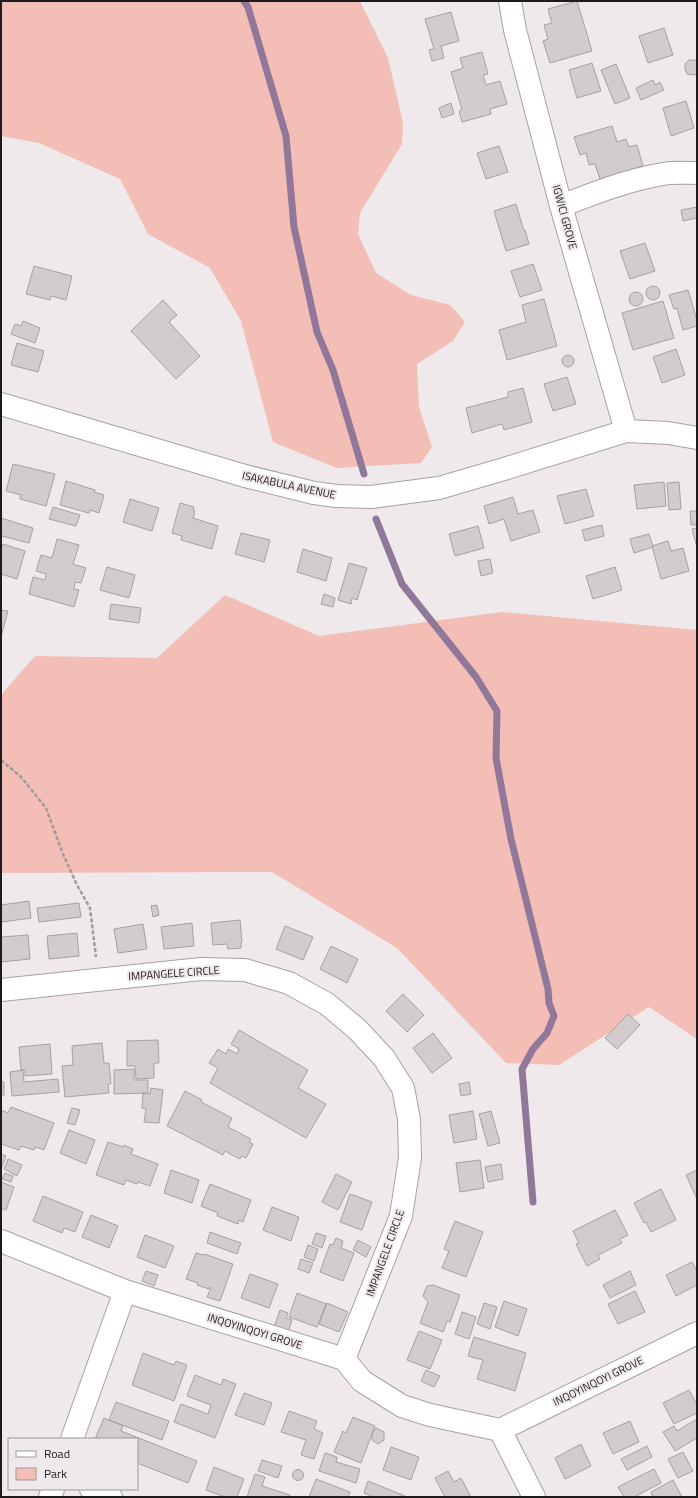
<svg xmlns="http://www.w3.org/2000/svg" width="698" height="1498" font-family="'Titillium Web',sans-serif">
  <rect width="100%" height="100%" fill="#f0e9eb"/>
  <path fill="#f2beb5" d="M1,1H360L388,58L403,123L402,144L360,213L358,234L376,273L411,295L450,305L465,322L453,341L417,364L419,407L432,447L421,463L337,468L273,442L241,321L210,268L148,234L120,179L39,143L1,136Z
    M225,595L319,636L502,612L697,630V1039L649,1007L559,1065L506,1063L397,948L272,872L1,873V695L35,656L157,658Z"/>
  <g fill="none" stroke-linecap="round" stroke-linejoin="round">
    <path stroke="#917799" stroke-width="7" d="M244,1L248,7L286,136L294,227L317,332L333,370L364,474
      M376,519L402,584L476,677L497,711L496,758L511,839L548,989L549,1003L554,1016L547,1033L533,1049L522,1069L533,1202"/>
  </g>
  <path fill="#d3cccc" stroke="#a7a0a0" d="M577,1L592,51L550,63L543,41L548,39L544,25L552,23L548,9Z
    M451,12L459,41L441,46L444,58L432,61L429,50L434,49L425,19Z
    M664,28L673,55L648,63L639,36Z
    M482,52L488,74L483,75L486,85L500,81L507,104L490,109L491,114L462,122L459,111L462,110L451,72L463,68L460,58Z
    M689,60H695L697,61V74L694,75L687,74L685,69V64Z
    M592,63L601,91L577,98L569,70Z
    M616,64L630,98L615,104L601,70Z
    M653,80L655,85L660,82L664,90L641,100L636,88Z
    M686,101L694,128L671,136L663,108Z
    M451,103L454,114L442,118L439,108Z
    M612,126L617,142L626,139L629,147L637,145L643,166L600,179L595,164L589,165L586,153L580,155L574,137Z
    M499,146L508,172L486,179L477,153Z
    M516,204L524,231L525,230L529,244L506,251L494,211Z
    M697,207V218L683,221L681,210Z
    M645,243L655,271L630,279L620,251Z
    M533,264L542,290L520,297L511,271Z
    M34,266L72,276L66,300L51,296L50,300L26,294Z
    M646 293a7 7 0 1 1 14 0a7 7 0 1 1-14 0Z
    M688,290L697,320V326L683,330L677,308L674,309L669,295Z
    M629 299a7 7 0 1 1 14 0a7 7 0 1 1-14 0Z
    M544,299L557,346L507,360L499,330L526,322L522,305Z
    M163,300L177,315L169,322L200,356L176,379L131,331Z
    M663,301L674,338L633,350L622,313Z
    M23,321L40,328L35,343L11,334L15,324L21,326Z
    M17,343L44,351L38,372L11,365Z
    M676,349L685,375L662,383L653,357Z
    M562 361a6 6 0 1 1 12 0a6 6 0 1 1-12 0Z
    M567,377L576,404L553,411L544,384Z
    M523,388L532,422L504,430L502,424L472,433L466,408L508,397V392Z
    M13,464L55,474L46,506L20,499L21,495L6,491Z
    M66,481L95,490L94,492L104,495L99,513L90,510L89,513L60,505Z
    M664,482L666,506L637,509L634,485Z
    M679,482L681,509L669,510L667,483Z
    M586,489L594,516L565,524L557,496Z
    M513,497L518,514L533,510L540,532L511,541L504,519L489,524L484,506Z
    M130,499L159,508L152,531L123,522Z
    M180,503L194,507L193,511H195L193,518L218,526L212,549L181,540L182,536L172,533Z
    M53,507L80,515L76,526L49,519Z
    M690,511H697V525H691Z
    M1,518L33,528L29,543L2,536L1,540Z
    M602,525L604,536L585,541L582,530Z
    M478,526L484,548L455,556L449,534Z
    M697,528V544H696L692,529Z
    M241,533L270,540L264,562L235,554Z
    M649,534L653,547L634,553L630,539Z
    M57,539L79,545L73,564L86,568L81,583L75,582L74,589L79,590L74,607L29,594L33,577L45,580L46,574L36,571L41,555L52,558Z
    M668,541L671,551L683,548L689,571L661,579L652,546Z
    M3,544L25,551L17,579L1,574V551Z
    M303,549L332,558L326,581L297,572Z
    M490,559L493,573L481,576L478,561Z
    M349,563L367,568L357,600L352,598L351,604L338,600Z
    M107,567L135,575L129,598L100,590Z
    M615,567L622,590L593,599L586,576Z
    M324,594L335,598L333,607L321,604Z
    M111,604L141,608L139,623L109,619Z
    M1,610L8,611L1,637Z
    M29,901L31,918L2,922L1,905Z
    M79,903L81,917L39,922L37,908Z
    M157,905L159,915L153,917L151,906Z
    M240,920L242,942H241V948L228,949L227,944L213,945L211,923Z
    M192,923L194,946L164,949L161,927Z
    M143,924L147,949L118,953L114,929Z
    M285,926L313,937L303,960L276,949Z
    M77,933L79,956L49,959L47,936Z
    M28,935L30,959L1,962V937Z
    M331,946L358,959L347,983L320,969Z
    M403,994L424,1015L407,1032L386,1011Z
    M628,1014L640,1025L617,1049L605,1038Z
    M239,1030L308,1070L298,1088L326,1104L306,1138L210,1083L218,1068L209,1063L218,1049L226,1054L228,1049L237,1054L239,1049L231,1044Z
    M433,1033L452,1058L432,1073L413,1048Z
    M158,1040L159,1063H154V1078L136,1079L135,1066H127V1041Z
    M102,1043L104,1063H109L111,1084H108L109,1093L65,1097L62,1066L73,1065L72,1046Z
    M50,1044L52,1074L25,1076V1070H21L19,1047Z
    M134,1069V1080H148V1093L114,1094V1070Z
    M23,1070L24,1082L58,1079L59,1092L12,1096L10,1072Z
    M1,1082H4V1095H1Z
    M469,1082L471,1094L461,1096L459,1084Z
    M151,1088L163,1090L159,1123L144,1122L146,1109L142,1108L143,1093L150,1094Z
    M185,1091L202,1100L201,1102L232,1118L228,1127L251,1139L249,1142L253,1144L246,1158L242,1156L240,1159L225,1151L223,1155L167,1126Z
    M11,1107L54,1123L44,1150L35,1147L34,1150L21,1146L19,1150L1,1144V1110L8,1113Z
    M72,1108L80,1110L75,1125L67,1123Z
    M473,1111L477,1139L454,1143L449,1115Z
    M491,1111L500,1143L488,1146L479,1114Z
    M69,1130L95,1140L86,1164L60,1153Z
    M108,1142L123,1147L124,1145L133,1149L131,1154L158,1164L150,1186L138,1182L137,1184L126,1180L124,1185L96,1175Z
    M1,1154L6,1156L1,1169Z
    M8,1159L22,1165L17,1176L4,1169Z
    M480,1160L484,1188L460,1192L456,1163Z
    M501,1164L503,1179L488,1182L485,1167Z
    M171,1170L199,1180L192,1203L164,1193Z
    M697,1170V1196L696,1197L686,1175Z
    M5,1173L13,1176L11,1182L2,1179Z
    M336,1174L352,1182L338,1210L322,1202Z
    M1,1182L14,1187L6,1210L1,1208Z
    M210,1184L251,1200L243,1222L239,1220L238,1224L217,1216L218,1213L201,1206Z
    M661,1189L676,1220L651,1232L646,1222L644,1223L634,1203Z
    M350,1194L372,1202L362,1230L340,1222Z
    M43,1196L83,1212L75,1232L64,1228L62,1233L33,1221Z
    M272,1207L299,1217L291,1241L263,1230Z
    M615,1210L628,1235L620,1239L622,1243L598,1255L600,1259L587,1266L576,1244L579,1243L573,1231Z
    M91,1215L118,1226L109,1248L82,1237Z
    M455,1221L483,1232L466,1277L442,1268L449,1251L444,1249Z
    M210,1232L241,1243L237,1254L207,1243Z
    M316,1233L326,1236L322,1248L312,1244Z
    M145,1235L174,1246L165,1268L137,1257Z
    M336,1238L343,1241L341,1248L354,1253L343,1281L320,1272L330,1244L333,1245Z
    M358,1240L371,1247L366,1257L353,1250Z
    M308,1245L318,1249L314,1261L304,1257Z
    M196,1253L203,1255L204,1254L233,1264L220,1301L207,1297L211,1288L210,1287L209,1289L197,1285L198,1283L186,1279Z
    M301,1259L313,1263L309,1273L298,1269Z
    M692,1262L697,1271V1285L676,1296L666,1275Z
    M146,1271L158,1275L154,1286L142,1281Z
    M630,1271L636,1285L610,1298L603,1285Z
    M250,1274L278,1284L269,1308L241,1298Z
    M433,1285L460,1295L450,1322L447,1321L443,1332L420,1323L428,1302L423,1296L427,1286Z
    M635,1291L645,1312L618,1324L608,1304Z
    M297,1293L326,1304L317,1327L289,1317Z
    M504,1301L527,1309L518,1336L495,1327Z
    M327,1303L348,1312L339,1332L319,1324Z
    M484,1303L497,1307L490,1329L477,1324Z
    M280,1310L288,1313L286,1318L292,1320L287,1335L273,1330Z
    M462,1312L476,1317L469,1339L455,1334Z
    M419,1331L442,1340L430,1369L407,1360Z
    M474,1337L526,1353L515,1391L477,1379L483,1360L468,1356Z
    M143,1353L174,1365L176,1361L187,1365L174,1401L132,1385Z
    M426,1370L440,1376L434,1387L421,1381Z
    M195,1375L221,1385L223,1379L236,1384L215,1438L174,1422L181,1404L208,1414L211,1405L187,1396Z
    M689,1390L697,1405V1413L674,1424L663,1403Z
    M244,1393L272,1403L264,1425L235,1415Z
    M116,1402L169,1421L162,1440L109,1420Z
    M289,1411L317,1421L314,1429L323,1433L314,1459L301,1455L306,1440L281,1432Z
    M353,1417L375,1426L361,1463L334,1452L343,1431L346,1433Z
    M104,1418L123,1426L121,1431L197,1461L188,1483L137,1463V1439H95Z
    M697,1419V1438L675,1451L663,1432L674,1426L677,1431Z
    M630,1421L639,1442L613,1454L603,1433Z
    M376,1428L384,1432V1440L378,1444L372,1440V1434Z
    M581,1444L591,1466L565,1479L555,1458Z
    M647,1446L652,1457L627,1470L621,1459Z
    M391,1447L419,1457L411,1480L383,1470Z
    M683,1452L693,1471L678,1478L668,1459Z
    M325,1453L337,1457L336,1462L360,1469L356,1483L319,1471Z
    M262,1460L282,1466L278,1478L258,1471Z
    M214,1467L244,1479L237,1497H225L206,1490Z
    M654,1469L661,1483L636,1496L637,1497H624L618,1487Z
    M292.5 1475a5.5 5.5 0 1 1 11 0a5.5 5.5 0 1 1-11 0Z
    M448,1471L454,1482L461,1478L471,1497H445L435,1478Z
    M255,1474L265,1477L262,1486L290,1495L289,1497H247Z
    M316,1479L350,1492L348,1497H309Z
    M673,1480L682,1497H653L651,1492Z
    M368,1481L405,1496V1497H374L364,1493Z"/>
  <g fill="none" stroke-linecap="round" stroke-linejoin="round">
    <g stroke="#a8a1a4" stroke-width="24">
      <path id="minor" d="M510,1L515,30L561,206L626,431
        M561,206C594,193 628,180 663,174C674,172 686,173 697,173
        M1,404L245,476L314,493L337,496L371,497L439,488L504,469L626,431L668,433L697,438
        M1,990L201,969L245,970L289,983L327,1004L357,1029L384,1058L403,1088L409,1119L410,1158L401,1216L344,1359
        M1,1241L125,1291L344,1359L362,1381L402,1406L430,1415L500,1430L534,1497
        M500,1430L697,1333
        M72,1439L125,1291
        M91,1489L111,1497
        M50,1497L53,1489"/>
    </g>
    <path stroke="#a09a9c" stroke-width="2.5" stroke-dasharray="4 2" stroke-linecap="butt" d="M1,760L21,777L46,808L63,854L77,885L90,908L96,957"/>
    <use href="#minor" stroke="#fff" stroke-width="22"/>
  </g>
  <g text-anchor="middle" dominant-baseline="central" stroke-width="4" stroke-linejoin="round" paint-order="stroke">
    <g font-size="11" fill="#1d1b1c" stroke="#f0e9eb">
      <text transform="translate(565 217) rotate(75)">IGWICI GROVE</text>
      <text transform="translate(289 485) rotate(12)">ISAKABULA AVENUE</text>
      <text transform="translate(174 973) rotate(-4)">IMPANGELE CIRCLE</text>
      <text transform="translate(385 1253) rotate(-70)">IMPANGELE CIRCLE</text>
      <text transform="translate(255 1331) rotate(17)">INQOYINQOYI GROVE</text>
      <text transform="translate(598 1381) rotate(-26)">INQOYINQOYI GROVE</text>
    </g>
  </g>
  <rect width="698" height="1498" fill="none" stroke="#1d1b1c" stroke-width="4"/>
  <rect x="8" y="1438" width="130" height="52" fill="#f0e9eb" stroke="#9c9798"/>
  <rect x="16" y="1451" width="20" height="6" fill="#ffffff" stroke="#9c9798"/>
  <text x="44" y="1458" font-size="12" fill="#1d1b1c">Road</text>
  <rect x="16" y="1468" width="20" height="12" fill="#f2beb5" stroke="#9c9798"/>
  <text x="44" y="1478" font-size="12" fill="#1d1b1c">Park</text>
</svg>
